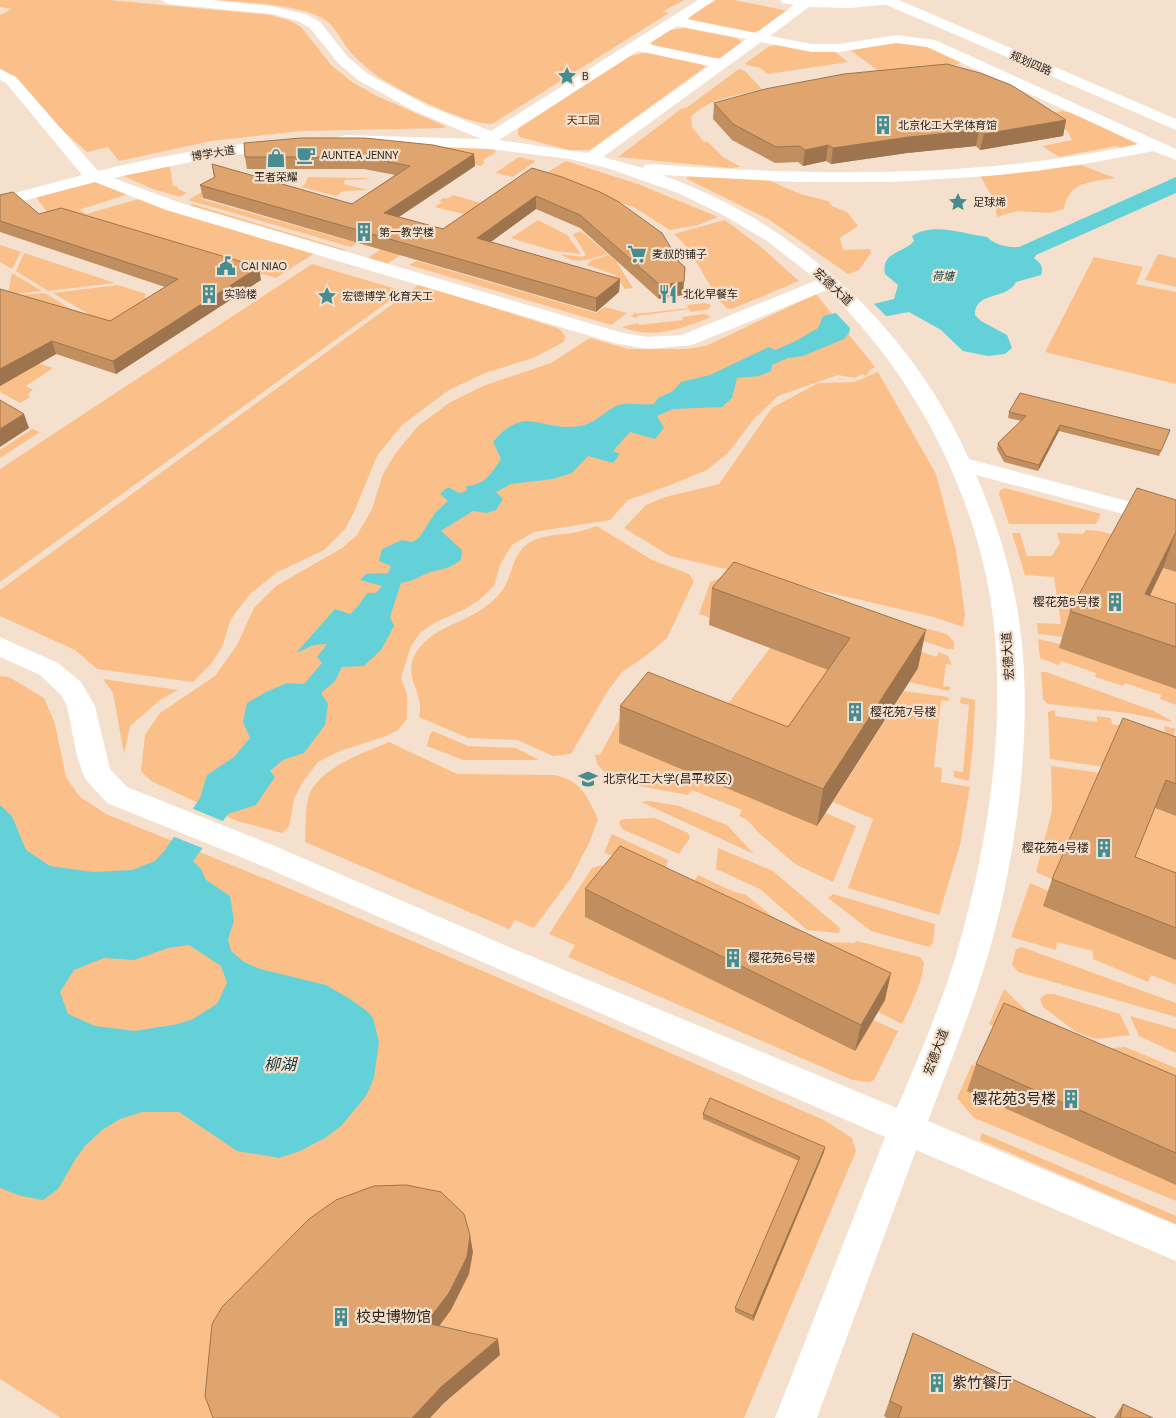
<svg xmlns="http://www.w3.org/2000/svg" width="1176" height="1418" font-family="'DM Sans','Noto Sans SC',sans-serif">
  <rect width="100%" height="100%" fill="#f5e0cd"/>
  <path fill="#fbc08a" d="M0,0H109L270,15L291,21L301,27L332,66L352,82L377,96L445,126V128L301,131L211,141L119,161L108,147L87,152L58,126L13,77L0,69V15L11,9L0,7Z
    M219,0H684L662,12L669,13L492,124C466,124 410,96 387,82C375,76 364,65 354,56C344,47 339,32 329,23C308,4 247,3 219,0Z
    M716,0H734L788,11L760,30L752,33L689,20V17Z
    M685,28L736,38L742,42L720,58H709L657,47L652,45V42L670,30Z
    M891,42L918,43L964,61L956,65L880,72L850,50Z
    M775,45L801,49L834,51L848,62L768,74L760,68L744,64L768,47Z
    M649,52L702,64L705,67L590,150H568L520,137L518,135V129L629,56Z
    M739,69L745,71L762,89C740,95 706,99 691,117L692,127L704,142L707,141L723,157L741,167L730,168L618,157L681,109L686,108Z
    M1062,111L1073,113L1137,144L1121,148L1116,146L1059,157L1042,146L1072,140L1068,132L1049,114Z
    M403,144L494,149L496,152L483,160L484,163L481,166L443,157Z
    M519,157L536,161L513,177L495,173Z
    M566,161L638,184L718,217L698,225L670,230L635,208L546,173Z
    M174,163L175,166H170L173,186H177L178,189L187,193L180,197L153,189L121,175Z
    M1081,165L1115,178C1092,182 1068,181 1064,209L1049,213L1017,211L997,217L994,200L980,176Z
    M691,176L766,179L800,194L828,201L832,206L847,212L858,226L840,238L843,250L870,249L871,253L859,270L848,274L768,219L687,179V177Z
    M308,177L363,178L372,179L345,180L344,184L368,190L343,191L336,196L301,187L305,184Z
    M95,182L128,194L79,210L86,214L139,199L318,251L276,278L47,212L35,196Z
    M207,189L213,191L201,199L357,243L351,247L188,200Z
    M453,195L484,204L467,215L435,207L442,202L439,201L443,198L447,199Z
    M192,204L346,250L342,252L189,206Z
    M538,220L567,235L581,254L554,251L511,238Z
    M725,220L761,247L799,281L732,309L726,308C706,285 697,255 674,234Z
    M581,231L608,254C591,258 576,267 561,254L582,257L586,255L573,234Z
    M401,235L421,241L387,264L368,258Z
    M0,245L21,252L12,269L0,262Z
    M24,253L115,283L48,291L16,271Z
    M1158,254L1176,258V287L1145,280Z
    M609,255L616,261L633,288L625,289L615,275L587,265L592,260Z
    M1094,257L1143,267L1136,284L1176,292V384L1045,352Z
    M417,261L596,313L605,307L627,313L611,325L409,265Z
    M312,264L403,291L0,582V469Z
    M12,273L42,291L14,294L8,293Z
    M420,284L560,329L565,336L564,342L533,358L485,373L449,390L402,425L377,456L354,512L345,529L324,550L276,573L250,594L231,619L222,647L211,664L193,682L97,669L75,650L0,616V590Z
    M118,285L146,294L143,306L109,326L53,293Z
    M45,293L103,329L55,356L98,331L18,295Z
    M816,294L875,367L869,371L866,376L862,374L855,378L838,375L778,396L754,419L728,453L707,470L673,484L628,500L610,520L534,532L512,545L500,565L494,586L478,601L465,609L434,623L420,633L411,646L401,678L407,694V719L398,730L386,736L340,751L318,762L302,783L294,799L289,827L282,833L237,821L151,781L141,771L145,735L160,713L215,676L237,645L254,608L276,586L342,548L357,535L372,509L383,474L395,454L418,426L449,403L483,386L551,363L590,338L628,349H684L706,346Z
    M705,303L711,305L709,309L691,312L689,309L637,316L638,318L631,317L635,312L636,314L688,308L687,305Z
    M704,314L711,317C681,329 653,340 622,327L638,323L639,325L683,320L682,317Z
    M0,350L53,368L26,386L33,390L28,394L30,397L20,403L0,392Z
    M878,372L936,474L956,550L965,614L963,627L934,617L670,556L624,528L646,505L665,497L719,484L772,408L818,383L854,382Z
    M32,429L40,432L0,458V450Z
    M1005,488L1101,514L1096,524H1009L999,494L1000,490Z
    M597,526L652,560L689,574L694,581L667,638L647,655L622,672L607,692L571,754L553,756L517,740L468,738L419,717C425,695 405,679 413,659C426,627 466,624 489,604C496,598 502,592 506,584C514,567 514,550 534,540C548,534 564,535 578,532C585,530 591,528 597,526Z
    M1086,530L1099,531L1119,536L1064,637L1038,634L1037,623L1061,624L1054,577L1025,575L1012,533H1020L1027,556H1052L1060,543L1057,533L1083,534Z
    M1163,568L1176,572V646L1132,631Z
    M725,576L936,657L939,652L948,656L952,665L946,664L943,686L950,687L949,691L909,682L918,668L714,619L699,614L710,582Z
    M823,601L947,634L954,642V649H947L840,612Z
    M1038,639L1061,644L1059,648L1176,689V705L1160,699L1161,695L1125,683L1123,686L1095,677L1096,673L1061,661L1059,665L1040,658Z
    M770,648L844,676L783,764L706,733Z
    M1041,672H1046L1154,711L1172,721V722L1128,713L1048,704L1043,699Z
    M0,676L9,677L44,698L55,724L66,777L79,796L106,814L278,884L497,977L826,1121L852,1138L856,1151L744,1418H61L0,1379Z
    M103,679L178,690L160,700L130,726L124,754L113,693Z
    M904,691L948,697L949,701L941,700L934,767L942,768L941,782L970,787L960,845L939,915L848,888L873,819L833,802Z
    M961,697L975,700L973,744L969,781L954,777V771L963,772L969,705L960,703Z
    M623,706L826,813L856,826L833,882L795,864L760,834L747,820L739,816L742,810L692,790L688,795L612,781L597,764L595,754L600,755L623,712L618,710Z
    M1055,710V716L1097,722V716L1111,718L1112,724L1165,732L1164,726L1176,729L1174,735L1176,737V769L1104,767L1050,759L1048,716V712Z
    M433,731L468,746L516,748L539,760H463L427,746L430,734Z
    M389,742L457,774L554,775C581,780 587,796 598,819L589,843L571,878L534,928L515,920L509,929L305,842C306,828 305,812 308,799C316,768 364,753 389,742Z
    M1051,766L1101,773L1054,880L1036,872L1052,811Z
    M650,801L679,806L727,825L754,854L641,802Z
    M1155,808L1176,816V905L1124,885Z
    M655,818L688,833L690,838L679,854L622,829L619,822L623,819Z
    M612,834L668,860L666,868L659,870L604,853Z
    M718,848L773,871L840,928L839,933L807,930L760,889L716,869Z
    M602,865L655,881L586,917L855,1051L873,1020L898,1031L874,1080L870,1082L852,1080L568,957L575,945L549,934L592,868Z
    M698,875L732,891L746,895L803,941L854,943L857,941L920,957L924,963C922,984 911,1005 902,1024L878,1012L884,1000L679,902Z
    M1030,883L1049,891L1176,960V985L1151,975L1148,982L1093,959V951L1057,942L1056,950L1011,937Z
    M833,894L935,924L933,943L929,947L871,931L828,898Z
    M1022,947L1176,1003V1017L1018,972L1012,965L1016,949Z
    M1004,989L1032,1016L1092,1050L1125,1047L1176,1068V1105L989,1024Z
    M1046,994H1054L1120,1014L1130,1035L1096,1039L1076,1032L1043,1007L1040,999Z
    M1130,1016L1176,1029V1053L1139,1036Z
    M972,1064L1176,1185V1201L974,1118L957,1098Z
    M982,1133L1176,1216V1224L980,1140Z"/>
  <path fill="#64d0d7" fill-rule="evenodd" d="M1176,177V193L1036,255L1034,258C1040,263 1044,266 1041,275L1016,282C1008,300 974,291 975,315L981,321L1007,335L1012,348L1005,354L988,356L963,351L941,330L909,312L882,317L851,325L849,333L844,339L803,356L788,358L772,365L771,371L759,376L737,378L732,398L722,407L673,409L657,416L664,428L655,439L630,432L613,451L620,454L613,463L588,456L572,473L553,479L511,484L496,492L503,499L496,510L487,513L473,511L441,531L462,550L461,560C448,569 446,568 431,572C419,576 415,581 401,583L390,617L394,626L381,650L364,666L342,667L335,681L321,693L328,704L325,725L304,753L283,760L270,771L275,777L256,805L228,814L193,861L201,869L206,880L230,896L234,921L228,939L231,951L244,962L260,969L326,985L350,999L367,1011L373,1018L379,1042L374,1078L366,1096L341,1126L325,1138L300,1151L279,1158L237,1151L179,1112H142L120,1119L102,1130L85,1146L75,1160L58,1189L43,1200L21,1196L0,1188V805L12,816L26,850L50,866L93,872L132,870L155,861L165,850L200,798L207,775L234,757L250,738L243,722L247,703L266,692L287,683L304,684L322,663L317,657L327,644L314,645L296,653L335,609L350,614L359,605L367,593H376L382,586L360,580L366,574L388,573L391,566L379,561L382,549L402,540L412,542L419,538L435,513L448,501L440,494L448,487L459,493L467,491L466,486C485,485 491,474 501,459L493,442C527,401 542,435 584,425C596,422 605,411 616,406C628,401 642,406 654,404L658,398L673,391L681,382L710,375L769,347L775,350L794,342L818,328L823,316L894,299L898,285L885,274C881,251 903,254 914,241L912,236C934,222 963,234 987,237C995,245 1008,248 1019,247ZM189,945L221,966L227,983L217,1004L191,1020L178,1024L135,1031L95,1026L68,1014L60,992L74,970L104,958L134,960L168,948Z"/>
  <path fill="#f5e0cd" d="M872,302L888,318L853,327L852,330L834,311Z
    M191,808L225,822L205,849L172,836Z"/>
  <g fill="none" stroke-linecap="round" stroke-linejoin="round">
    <path fill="#fff" fill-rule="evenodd" d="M161,0H211L272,6L308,15L320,22L348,57L368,74L426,105L491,131L698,0H714L687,19L756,33L794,5L782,3L780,0H894L893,4L850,8L809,7L770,36L812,44H839L896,35L935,40L1176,149V160L1153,151L1096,162L1036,171L988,176L892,182H796L662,175C797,223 911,328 969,459L1176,514V528L976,475C998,525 1015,580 1021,635C1033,736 1015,871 984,968C968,1020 947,1070 928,1121L1176,1225V1261L916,1150L817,1418H775L885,1137L248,860L107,803L87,781L83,774L77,756L67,706L61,695L40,675L0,657V637L58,663L81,682L95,706L110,769L127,787L270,844L521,952L897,1108C918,1058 940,1008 956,955C986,854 1004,742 995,637C985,509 918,377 827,290L692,345L648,349L614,343L166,210L95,182L0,207V197L82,175L6,83L0,80V69L16,77L98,171C159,156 220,146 282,139L288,141L290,144L288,147L282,149L211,158L113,178L178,202L623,333L648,337L682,335L817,280L767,241L723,215L678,193L607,168L570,159L489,149L339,143L337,140L339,137L345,135L481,139L414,111L358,80L338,63L310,28L298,21L272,14L168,4ZM677,26L746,39L719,59L648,44ZM761,42L812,52H839L896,43L927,47L1139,144C979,179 813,176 651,164L645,165L643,168L603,157ZM638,51L709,66L587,153L499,140Z"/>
    <path fill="#fff" fill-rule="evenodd" d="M880,0H899L1176,119V130L882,3Z"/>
  </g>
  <path fill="#c18e5f" d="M714,103L1066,120L1063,136L980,150L976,146L907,153L831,164L826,161L803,166L798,162L775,163L732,140L713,119Z
    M474,154L475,166L399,217L443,229L532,168L683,295L659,299L580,228L536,209L491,242L620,279L619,292L596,312L203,198L200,185L214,178L212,164L352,204L395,175L364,169H247L245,157Z
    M0,195L39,214L261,280L116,374L56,354L0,386V289L110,321L165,287L0,232Z
    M1009,412L1170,430L1159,456L1059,431L1038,471L1004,462L997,449L998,443L1021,421L1008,418Z
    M1176,500V572L1163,568L1150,596L1176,604V689L1059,648L1070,611Z
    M734,562L918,668L817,826L619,743L620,706L788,727L828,670L709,625L712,588Z
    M1176,737V816L1155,808L1135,857L1176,873V960L1043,906L1052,879Z
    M585,889L885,1000L855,1051L585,917Z
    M976,1064L1176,1076V1185L967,1091Z
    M703,1114L824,1152L753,1321L735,1312V1308L799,1161L703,1119Z
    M913,1333L1096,1418H887L884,1416Z
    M1123,1404L1153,1418H1114Z"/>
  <path fill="#9d744d" d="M1066,120L1063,136L980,150L984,134Z
    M979,130L976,146L907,153L831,164L833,148L909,137Z
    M828,145L826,161L803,166L805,150Z
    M474,154L475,166L385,226L384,213Z
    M536,196V209L478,251L477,238Z
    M259,267L261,280L116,374L113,361Z
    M685,267L683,295L659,299L660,285Z
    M620,279L619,292L596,312V298Z
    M52,341L56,354L0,386V369Z
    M24,414L29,428L0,447V429Z
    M1060,425L1059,431L1038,471L1039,465Z
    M1176,532L1163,568L1132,631L1145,594Z
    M926,630L918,668L817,826L823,789Z
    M891,973L885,1000L855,1051L861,1025Z
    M825,1147L824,1152L753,1321V1316Z
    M470,1235L473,1252L469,1274L451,1310L429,1340L426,1323Z
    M498,1339L500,1355L444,1403L430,1418H412L441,1387Z"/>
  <path fill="#e0a56e" stroke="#9d744d" d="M947,64L980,73L1011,85L1066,120L984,134L979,130L909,137L833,148L828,145L805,150L800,146L776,147L733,124L714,103L765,89L844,74Z
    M301,138H365L433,145L474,154L384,213L443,229L532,168L562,177L600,192L619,202L662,233L680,263L685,267L684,282L660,285L580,215L536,196L477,238L620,279L596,298L200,185L215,177L212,164L352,204L410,166L363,157H245L244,143Z
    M13,192L39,214L61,208L259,267L113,361L52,341L0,369V289L110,321L178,279L0,221V195Z
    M1020,393L1170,430L1161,451L1060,425L1039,465L1006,456L998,443L1026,416L1009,412Z
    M0,400L24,414L0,429Z
    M1137,488L1176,500V532L1145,594L1176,604V647L1070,611Z
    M734,562L926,630L823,789L620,706L648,672L788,727L850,638L712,588Z
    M1123,718L1176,737V784L1166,780L1135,857L1176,873V928L1052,879Z
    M620,846L891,973L861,1025L585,889Z
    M1004,1003L1176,1076V1153L976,1064Z
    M710,1098L825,1147L753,1316L735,1308L800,1157L703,1114Z
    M406,1185L441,1192L464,1214L470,1235L467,1257L449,1293L426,1323L498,1339L441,1387L412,1418H213L205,1396L212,1324L222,1307L309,1219L336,1200L374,1186Z
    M913,1333L1096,1418H898L902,1407L890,1401Z
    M1123,1404L1153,1418H1120Z"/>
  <defs>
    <g id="sight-bare" transform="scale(1.5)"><path d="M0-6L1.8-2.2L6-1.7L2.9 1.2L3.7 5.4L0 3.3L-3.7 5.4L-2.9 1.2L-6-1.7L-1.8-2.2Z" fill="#458d91" stroke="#f5e0cd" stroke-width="2.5" paint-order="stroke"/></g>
    <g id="building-bare" transform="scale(1.5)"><path d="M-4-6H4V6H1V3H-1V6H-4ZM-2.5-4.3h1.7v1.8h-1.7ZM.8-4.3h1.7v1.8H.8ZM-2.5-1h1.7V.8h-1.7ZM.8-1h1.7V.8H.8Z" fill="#458d91" stroke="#f5e0cd" stroke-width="2.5" paint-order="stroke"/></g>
    <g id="cafe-bare" transform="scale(1.5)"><path d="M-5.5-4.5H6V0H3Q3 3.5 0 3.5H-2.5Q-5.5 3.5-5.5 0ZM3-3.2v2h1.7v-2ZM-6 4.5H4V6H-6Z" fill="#458d91" stroke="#f5e0cd" stroke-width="2.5" paint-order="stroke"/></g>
    <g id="shop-bare" transform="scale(1.5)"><path d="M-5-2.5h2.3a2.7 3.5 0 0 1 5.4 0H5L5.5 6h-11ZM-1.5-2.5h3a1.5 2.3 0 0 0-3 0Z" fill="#458d91" stroke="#f5e0cd" stroke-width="2.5" paint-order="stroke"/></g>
    <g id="supermarket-bare" transform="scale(1.5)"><path d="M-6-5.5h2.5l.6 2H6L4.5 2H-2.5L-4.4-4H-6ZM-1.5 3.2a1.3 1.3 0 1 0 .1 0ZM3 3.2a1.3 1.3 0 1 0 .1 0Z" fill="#458d91" stroke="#f5e0cd" stroke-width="2.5" paint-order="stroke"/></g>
    <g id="civic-bare" transform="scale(1.5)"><path d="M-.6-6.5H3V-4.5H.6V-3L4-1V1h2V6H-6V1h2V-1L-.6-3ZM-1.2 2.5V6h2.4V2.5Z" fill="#458d91" stroke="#f5e0cd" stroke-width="2.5" paint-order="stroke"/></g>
    <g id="restaurant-bare" transform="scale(1.5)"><path d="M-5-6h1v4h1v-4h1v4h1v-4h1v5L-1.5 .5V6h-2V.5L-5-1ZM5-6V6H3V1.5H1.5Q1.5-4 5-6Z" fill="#458d91" stroke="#f5e0cd" stroke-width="2.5" paint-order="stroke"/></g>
    <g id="university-bare" transform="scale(1.5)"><path d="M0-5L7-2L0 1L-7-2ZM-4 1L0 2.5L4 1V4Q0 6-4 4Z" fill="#458d91" stroke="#f5e0cd" stroke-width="2.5" paint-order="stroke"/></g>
  </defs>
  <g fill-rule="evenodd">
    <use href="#sight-bare" x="567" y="76"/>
    <use href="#building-bare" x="883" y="125"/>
    <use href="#cafe-bare" x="306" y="155"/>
    <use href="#shop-bare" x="276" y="158"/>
    <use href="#sight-bare" x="958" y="202"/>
    <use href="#building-bare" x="364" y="232"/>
    <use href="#supermarket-bare" x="637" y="254"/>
    <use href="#civic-bare" x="226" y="266"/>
    <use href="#building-bare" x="209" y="294"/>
    <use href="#restaurant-bare" x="668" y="294"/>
    <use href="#sight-bare" x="327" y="296"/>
    <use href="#building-bare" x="1115" y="602"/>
    <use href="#building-bare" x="855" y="712"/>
    <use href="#university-bare" x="588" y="779"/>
    <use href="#building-bare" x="1104" y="848"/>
    <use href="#building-bare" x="733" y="958"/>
    <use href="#building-bare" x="1071" y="1099"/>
    <use href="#building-bare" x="341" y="1317"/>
    <use href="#building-bare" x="937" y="1383"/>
  </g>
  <g text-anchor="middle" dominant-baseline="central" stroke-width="4.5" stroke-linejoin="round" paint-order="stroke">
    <g font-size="11" fill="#2b231c" stroke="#f5e0cd">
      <text transform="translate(1031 63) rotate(23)">规划四路</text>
      <text transform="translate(213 153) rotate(-9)">博学大道</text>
    </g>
    <g font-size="11" fill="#2b231c" stroke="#f5e0cd" text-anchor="start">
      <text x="582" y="76">B</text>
      <text x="898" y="125">北京化工大学体育馆</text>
      <text x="321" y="155">AUNTEA JENNY</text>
      <text x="276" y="177" text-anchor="middle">王者荣耀</text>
      <text x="973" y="202">足球烯</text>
      <text x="379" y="232">第一教学楼</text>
      <text x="652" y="254">麦叔的铺子</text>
      <text x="241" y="266">CAI NIAO</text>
      <text x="224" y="294">实验楼</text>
      <text x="683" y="294">北化早餐车</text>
      <text x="342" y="296">宏德博学 化育天工</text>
    </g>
    <g font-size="11" fill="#552f01" stroke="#f5e0cd">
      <text x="583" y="120">天工园</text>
    </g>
    <g font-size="11" font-style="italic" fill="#063c3f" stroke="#f5e0cd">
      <text x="943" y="276">荷塘</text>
    </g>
    <g font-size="12" fill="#2b231c" stroke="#f5e0cd">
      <text transform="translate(833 287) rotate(43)">宏德大道</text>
      <text transform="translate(1008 656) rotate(-94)">宏德大道</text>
      <text transform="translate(936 1052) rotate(-69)">宏德大道</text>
    </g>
    <g font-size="12" fill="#2b231c" stroke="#f5e0cd" text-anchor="start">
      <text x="1100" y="602" text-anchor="end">樱花苑5号楼</text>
      <text x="870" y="712">樱花苑7号楼</text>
      <text x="603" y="779">北京化工大学(昌平校区)</text>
      <text x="1089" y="848" text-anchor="end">樱花苑4号楼</text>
      <text x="748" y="958">樱花苑6号楼</text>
    </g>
    <g font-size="15" fill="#2b231c" stroke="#f5e0cd" text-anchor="start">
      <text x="1056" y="1099" text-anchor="end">樱花苑3号楼</text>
      <text x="356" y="1317">校史博物馆</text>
      <text x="952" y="1383">紫竹餐厅</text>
    </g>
    <g font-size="16" font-style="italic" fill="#063c3f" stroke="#f5e0cd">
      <text x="280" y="1064">柳湖</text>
    </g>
  </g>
</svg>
